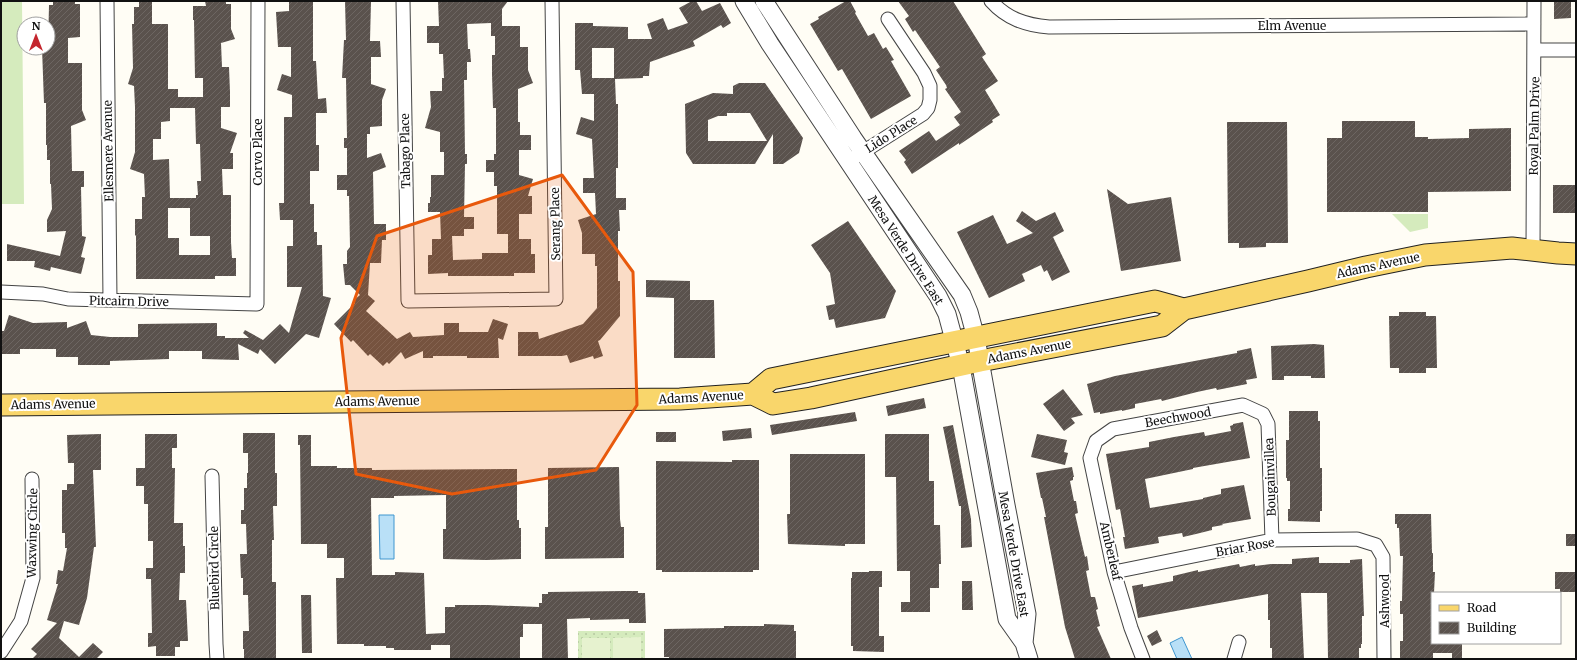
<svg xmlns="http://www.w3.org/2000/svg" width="1577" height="660" font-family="Merriweather,serif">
  <defs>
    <pattern id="park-dots" width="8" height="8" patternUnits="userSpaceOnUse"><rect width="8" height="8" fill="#d5ebbd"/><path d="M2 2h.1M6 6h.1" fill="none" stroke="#b6c8a1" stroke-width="1.8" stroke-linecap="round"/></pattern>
    <pattern id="building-hatch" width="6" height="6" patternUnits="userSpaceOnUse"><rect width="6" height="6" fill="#5a524d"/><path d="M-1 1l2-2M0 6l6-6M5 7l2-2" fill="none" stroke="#6d6662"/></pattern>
  </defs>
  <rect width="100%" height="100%" fill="#fffdf5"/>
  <path fill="#d5ebbd" d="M1,1H22L24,204H1Z
    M1428,214V228L1410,232L1392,214Z"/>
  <path fill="url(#park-dots)" d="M578,631H645V659H578Z"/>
  <path fill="#e6f2cf" d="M641,637V659H613V638Z
    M582,638H610V659H582Z"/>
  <path fill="#b9e0f7" stroke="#3f96cf" d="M394,515V559H380L379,515Z
    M1182,637L1192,659H1177L1170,643Z"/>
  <path fill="url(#building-hatch)" fill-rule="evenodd" d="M53,1H75V4H80V37L68,38V63H82V110L86,120L71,126L72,171H84V187H81L82,236L86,237L81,257L85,258L81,274L51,267L50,271L34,267L35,261H7V244L60,256L66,231L47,232V220L52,209L51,184H50V160H47V145H46V103H44L42,48H48L49,5H53Z
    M139,1H152V24H168V89H178V97H203V78H195L194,20H193V6H206L205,1H226V4H231V29L235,39L221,43L222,67H229L230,92V107H221V128L237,133L230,153H233V169H222L223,195H231V242L232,258H236V276H215V279H136V235L135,236V219H142V197H145L144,174L130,169L135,152V107L134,86L128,84L133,68L132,24H134V7H139ZM170,108H195L196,144H200L201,181H197L198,195H196V198H170L169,159L153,160V139H161V122L170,121ZM168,208H190V236H210V255H179V238H168Z
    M289,1H313V61H316L318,99L326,98L327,113H316V145H319V171H310V204H314V232H317V245H322L323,296L331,298L319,338L306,334L275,364L260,349L258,354L238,344L239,360L202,359V351H169V359L110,361V365H78V357H56V349H20V354H1V331H4L9,315L33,323L67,322V328L86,321L91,335L110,337H138V324L217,323V336H225V338H249L243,333L245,330L263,340L280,324L289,333L302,287H287V246H293V220H280L279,203H284V117H292V95L277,90L282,74L291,77V47H278L276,12L289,11Z
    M345,1H371L370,41H380L381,57H371V84L386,89L382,100V126L370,127V134H367V158L381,153L386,167L373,172L374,224H386V240H382L381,263H370L368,295L375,301L366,311L397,339L410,332L413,337L444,335V323H459V332H488L493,319L508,324L503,340L498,338L499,358H467V356H433V358H423V351L405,359L401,352L389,364L387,362L383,366L370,354L368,356L353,340L351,342L334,324L355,303L353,301L360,295L350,285H345L343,264H347V251L350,247L349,196H347V190H337V175H347V148H344V138H347L346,78H342L344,40H346Z
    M438,1H508L502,9V26H520V47H528V70L533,83L518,89V122H520V135H531V150H519V175L533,179L528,196H532V214H519V239H531V254H535V273H514V276H448V273L428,274V255H432V239H441L440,212H428V203H430V197H431V175H444V152H440V132L425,128L431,107L430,91H442V78H444L443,54H439V43H427V26H439ZM491,23V36H495V55H492V74L493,108H496V154H494V160H486V172H494V186H497V234H508V253H482V259L453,260L452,236H464V229H474V217H464L465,164H467V154H465L464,80H467V62H471L470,49H468L467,24Z
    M692,1H696L702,11L720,3L731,23L723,28L721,25L693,41L695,46L650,62L649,76H643V78L615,79L616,104H618V168H616V198H626V210H619L620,231H618V281H620V316L600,340L598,341L603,356L594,359L593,356L570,363L567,355L562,356H518V332H538L539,339L583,324L597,308V266H595V254H582V233L578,220L596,214L595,193H583V178H594L592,139L576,134L581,117L594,121V94H582L580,70H575V23H593V26L628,27V39H652L647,24L663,18L668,30L688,23L679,8ZM592,48H614V78H592Z
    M846,1H850L856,12L855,13L868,36L874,33L883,49L886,47L894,60L891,61L911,96L871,119L842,69L838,71L810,24L819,19L818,17Z
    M898,1H953L986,54L982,57L998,81L985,90L1000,115L992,120L993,122L959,145V143L912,174L904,162L906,160L899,151L929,131L936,141L960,125L954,117L961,112L945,89L947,88L946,85L936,70L940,67L915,30L913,32L905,19L909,16Z
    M1554,1H1571V18L1554,19Z
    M739,83H765L803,138L799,153L783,164H773V134L755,164H693L686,153L685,104L713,93L733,94V86ZM727,113H750L767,141H708V120L718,116H727Z
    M1342,121H1415V137H1428V139L1469,138V129L1511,128V191L1428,192V212H1327V138H1342Z
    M1227,122H1287L1288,243H1266V247L1239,248V243H1228Z
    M1553,185H1576V213H1553Z
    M1107,189L1128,204L1171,197L1181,261L1121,271Z
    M1022,211L1036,221L1055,212L1064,231L1053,237L1070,272L1052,281L1047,270L1044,272L1041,265L1022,274L1025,281L989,298L957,232L993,215L1007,244L1033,233L1016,221Z
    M848,221L896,291L885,318L836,328L834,319L829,320L826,306L835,304L830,273L811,245Z
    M646,280L690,281V300H714L715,358H674V298L646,297Z
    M1399,312H1426V316H1436L1437,368H1426V373H1399V368H1390L1389,316H1399Z
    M1314,344L1324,345L1325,378H1311V376H1284V380H1272L1271,346Z
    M1251,348L1257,378L1246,380L1247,384L1217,390L1216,388L1197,392L1162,401L1161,399L1135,404V408L1122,411V410L1100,414V412L1094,413L1087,384L1115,376L1237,353V351Z
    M1063,389L1083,415L1071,418L1075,423L1064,431L1043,404Z
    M924,398L926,408L888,416L886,406Z
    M1289,411H1318V421H1320V468H1322V511H1320V522L1288,521V509H1290V481H1287V478H1286V440H1289Z
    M855,412L857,421L772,435L770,425Z
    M1243,422L1250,458L1193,468V469L1145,479L1150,508L1203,499V498L1221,494V489L1244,485L1251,519L1222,524L1223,525L1212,527V530L1196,534L1183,537L1182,533L1158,537L1159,543L1125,549L1123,537H1125L1120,509L1116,510L1106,454L1149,447V442L1174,437L1204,432L1205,436L1231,431L1230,426L1233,425V424Z
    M953,425L971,519L972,547L961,548V506H959L943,427Z
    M751,428L752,438L723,441L722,431Z
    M656,432H676V442H656Z
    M243,433H275V473H277V506H273L274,540H272V582H276V659H244V649H243V631H249L248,595H243V578H241L240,554H247L246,524H241V510H244V488H247V473H248V453H243Z
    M101,434V470H93L96,547H94L87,598L79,625L64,621L59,638L79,657L93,643L103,652L96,659H32L37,654L31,649L57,623L47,620L58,584H56L58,570L63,571L67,548H65V533H62V490H67V484H74V463H68L67,435Z
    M145,434H177V448H172V468H175L174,523H183V546H185V573H180L179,600H186L188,641H180V647H175V656H156V646L148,647V633H152L151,579H146V568H153V541H148V504H144V486H136V468H145Z
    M885,434H929V481H934V525H940L941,564H939V588H930V612H901V602H910V571H897L896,477H885Z
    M1037,434L1067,440L1064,452L1068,453L1065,465L1031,457Z
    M298,435H311V466H337V468H372V470L517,469V520H519V528H521V559L486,560L443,559V529H446V495L394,496V498H371L372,575H395V572L424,573L426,634L445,633V607H455V605H487L539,607V603H542V594H548V592L624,591H638V593H645L646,623H629V619L590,620V618L567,619L568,659H542V624H523V637H520V659H450V645H431V650H394V648H386V646H364V644H337L336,578H344V558H327V544H301L300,445H298Z
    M790,454H865V544H845V546L788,544L787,514H790Z
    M732,460H759V570H753V572H662V570H656V461L732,462Z
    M619,467L620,519L621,527H624V558L545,559V527H548V468Z
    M1072,467L1074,477H1073V480L1070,481L1074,501H1076L1078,513L1075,514L1085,557L1087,556L1089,570L1086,571L1091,597H1095L1098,609L1096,610L1100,626L1097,627L1111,659H1075L1065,627L1044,517H1046L1042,498H1041L1036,473Z
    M1395,514H1431L1432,553H1433V572H1435L1434,593H1432V643H1462V659H1452V653H1433V659H1400V641H1403V614H1400V601H1402L1403,556H1400L1399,528H1397V524H1395Z
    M1566,534H1576V546H1566Z
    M1319,557V563H1350V560L1362,559L1364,616H1362V644H1361V648H1359V659H1328L1327,593H1301L1304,659H1272V648H1270V620H1268V594L1138,618L1132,586L1143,584V587L1173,581V576L1198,570V572L1239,564L1240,567L1255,564V566L1271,564H1292V559Z
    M869,571H882V587H879V636H884V652L853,651V646H851V578H852V572H869Z
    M1555,572H1576V592H1560V589H1555Z
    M962,581H972L973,610H962Z
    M301,595H311L312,653H302Z
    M764,624L794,625V631H796V659L669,658V657H664V629L724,628V626H764Z
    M1157,630L1162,641L1152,646L1147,636Z"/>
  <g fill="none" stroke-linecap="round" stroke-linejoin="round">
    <g stroke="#444" stroke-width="15">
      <path id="minor" d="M107,1L110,300
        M403,1L408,301L556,299L552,1
        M991,1C1007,19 1026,25 1049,27L1534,24
        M1534,50H1576
        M855,157L923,114L928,108L930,100V86L924,73L888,19
        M1533,250L1534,1
        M1,292L43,294L68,299L257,304L258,1
        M212,476L216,644L217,659
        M1114,572L1272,540L1357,539L1376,545L1383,557L1384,659
        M1,652L21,621L33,578L32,479
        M1143,659L1131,628L1114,572L1090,458L1096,441L1113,429L1243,405L1263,414L1268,424L1272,540
        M1234,659L1239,642"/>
    </g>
    <g stroke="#444" stroke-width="19">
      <path id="tertiary" d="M744,1L770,44L938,296L947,314L961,366L1007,619L1024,643L1029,659
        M764,1L853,138L962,295L969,312L976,338L1006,505L1027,614L1024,643"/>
    </g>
    <g stroke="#222" stroke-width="23">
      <path id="primary" d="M753,394L771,379L1155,301L1184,309
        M1,405L680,399L753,394L773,404L811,398L980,361L1162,326L1184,309L1308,281L1366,267L1425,255L1512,248L1558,253L1576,254"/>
    </g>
    <use href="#minor" stroke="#fff" stroke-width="13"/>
    <use href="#tertiary" stroke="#fff" stroke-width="17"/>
    <use href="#primary" stroke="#f9d66b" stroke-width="21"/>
  </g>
  <path fill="#e8590c" fill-opacity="0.2" stroke="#e8590c" stroke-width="3" stroke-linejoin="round" d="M562,175L633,272L637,405L596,470L452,494L356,474L341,338L377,236Z"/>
  <g text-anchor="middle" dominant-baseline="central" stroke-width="4" stroke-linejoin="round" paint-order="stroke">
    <g font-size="12" fill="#111" stroke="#fff">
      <text x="1292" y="25">Elm Avenue</text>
      <text transform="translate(1534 126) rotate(-89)">Royal Palm Drive</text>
      <text transform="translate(891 134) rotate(-32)">Lido Place</text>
      <text transform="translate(108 151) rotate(-91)">Ellesmere Avenue</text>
      <text transform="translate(405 151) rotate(-91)">Tabago Place</text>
      <text transform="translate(257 152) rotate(-90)">Corvo Place</text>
      <text transform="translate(555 224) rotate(-91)">Serang Place</text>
      <text transform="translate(906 250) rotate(57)">Mesa Verde Drive East</text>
      <text transform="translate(1378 265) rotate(-12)">Adams Avenue</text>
      <text transform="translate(129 301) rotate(1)">Pitcairn Drive</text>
      <text transform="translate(1029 351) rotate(-11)">Adams Avenue</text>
      <text transform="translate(701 397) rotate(-3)">Adams Avenue</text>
      <text transform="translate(377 401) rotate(-1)">Adams Avenue</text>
      <text transform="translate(53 404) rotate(-1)">Adams Avenue</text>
      <text transform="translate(1178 417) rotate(-10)">Beechwood</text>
      <text transform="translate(1270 477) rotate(-92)">Bougainvillea</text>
      <text transform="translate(32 533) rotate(-89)">Waxwing Circle</text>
      <text transform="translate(1245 547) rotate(-10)">Briar Rose</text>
      <text transform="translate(1111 551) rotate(77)">Amberleaf</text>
      <text transform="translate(1014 554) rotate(80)">Mesa Verde Drive East</text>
      <text transform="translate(214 568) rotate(-91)">Bluebird Circle</text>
      <text transform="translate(1384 601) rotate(-90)">Ashwood</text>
    </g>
  </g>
  <rect width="1577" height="660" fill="none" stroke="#111111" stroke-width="4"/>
  <rect x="1431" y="592" width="130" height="52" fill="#ffffff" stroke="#a0a0a0"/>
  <rect x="1439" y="605" width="20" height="6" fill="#f9d66b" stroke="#a0a0a0"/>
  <text x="1467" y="612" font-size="12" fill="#111111">Road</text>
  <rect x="1439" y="622" width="20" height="12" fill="url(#building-hatch)" stroke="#a0a0a0"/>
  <text x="1467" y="632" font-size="12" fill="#111111">Building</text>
  <g transform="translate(36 36)"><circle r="19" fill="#ffffff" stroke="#a0a0a0"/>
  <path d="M0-3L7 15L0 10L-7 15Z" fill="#c4262e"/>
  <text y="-6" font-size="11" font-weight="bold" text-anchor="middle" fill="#111111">N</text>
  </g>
</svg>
